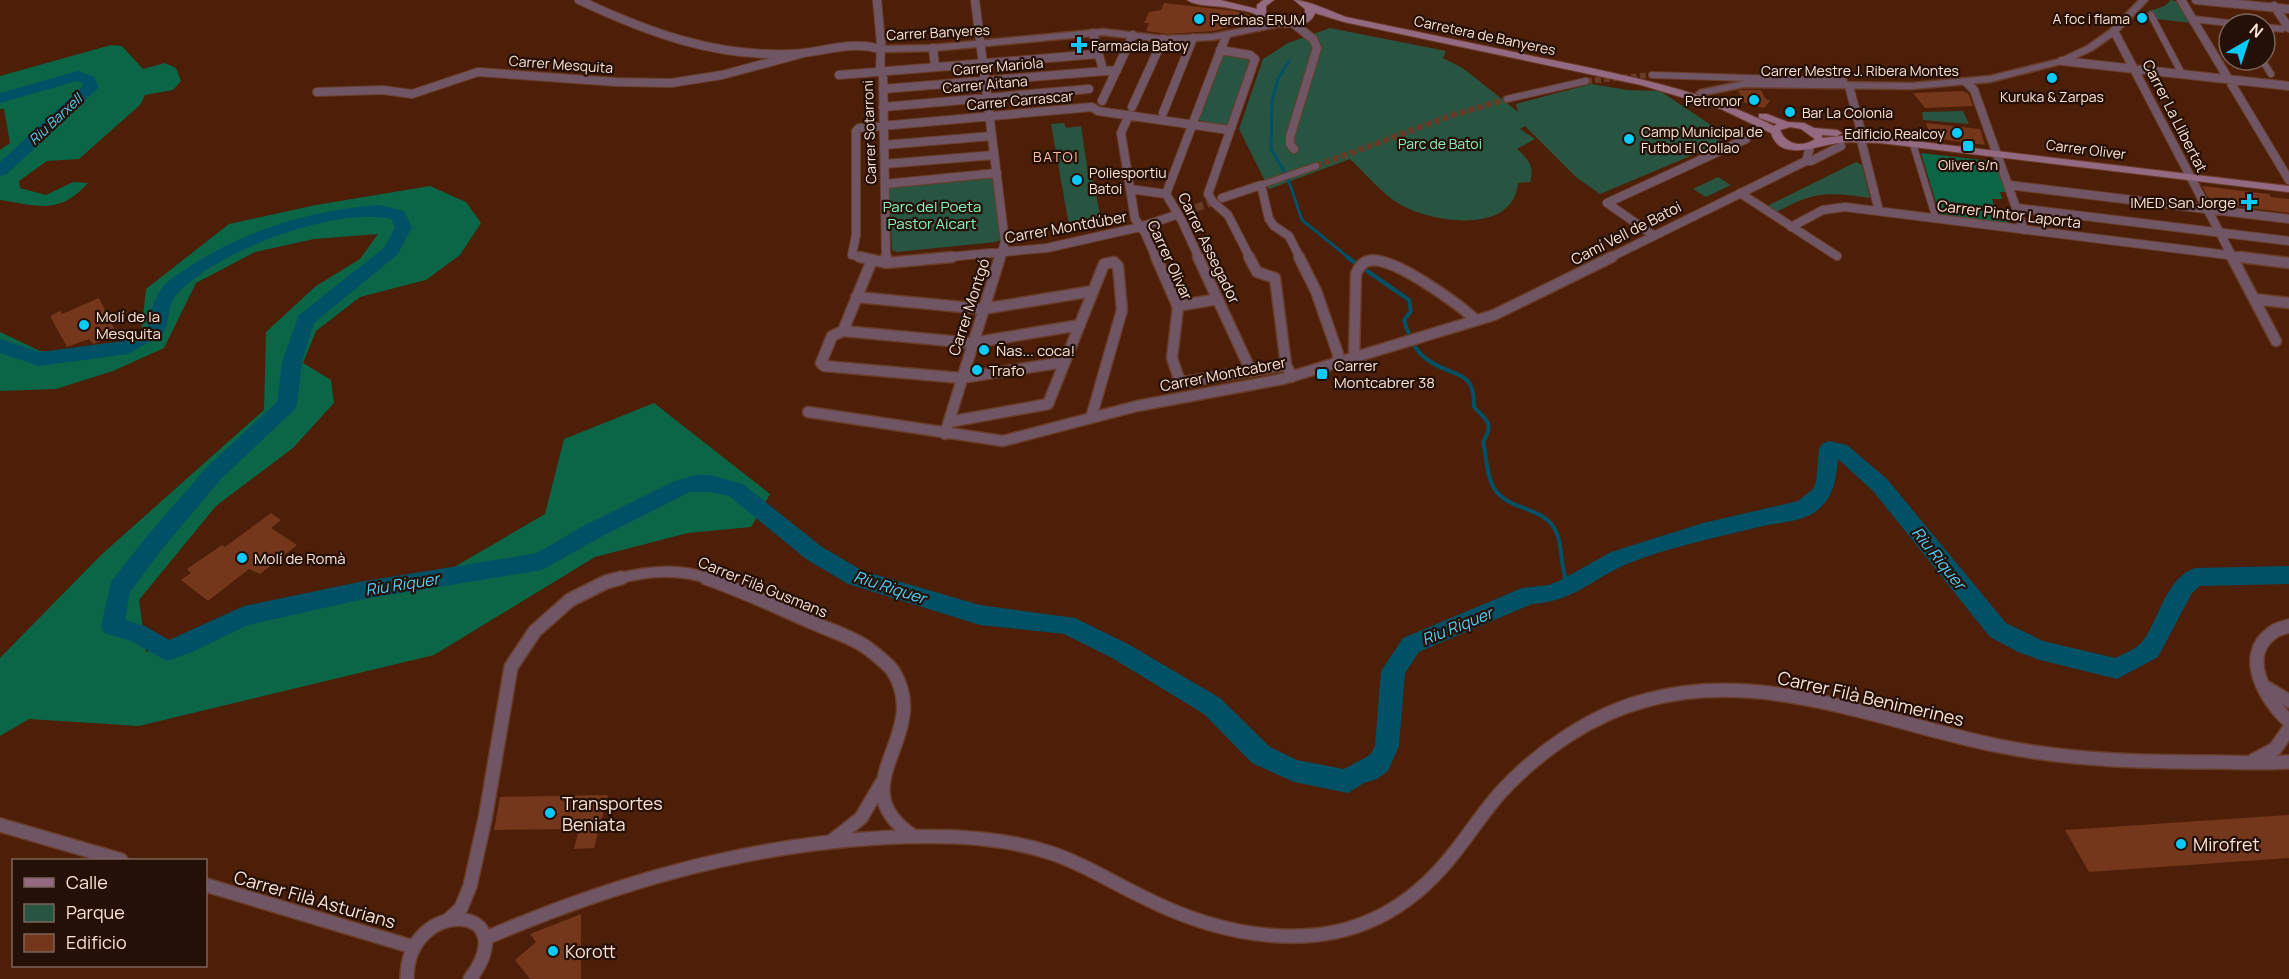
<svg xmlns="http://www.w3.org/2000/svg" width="2289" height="979" font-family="Manrope,sans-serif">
  <rect width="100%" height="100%" fill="#4d1e08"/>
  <path fill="#275541" d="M2171,0L2179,2L2191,23L2139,17C2152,6 2161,12 2171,0Z
    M1330,28L1446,51L1443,58L1464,69L1518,112L1516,104L1591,84L1627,90L1660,91L1717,129L1725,137L1718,140L1721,143L1600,194L1576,177L1525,126L1520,129L1535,139L1517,149C1528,159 1535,166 1530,182L1518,183C1514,235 1433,223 1401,205C1382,194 1366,174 1350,159L1269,189L1239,129L1263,59L1288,43Z
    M1223,54L1250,59L1227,127L1198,120Z
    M1963,111L1969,124L1923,120L1922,112Z
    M1064,123L1066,128L1081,126L1088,173H1092L1102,226L1070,231L1051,124Z
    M1856,162L1862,165L1870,198C1826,192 1815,191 1775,213L1765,207Z
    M990,177L993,179L1000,240L996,242L897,252L892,250L889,188Z
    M1718,177L1731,185L1706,197L1693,189Z"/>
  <path fill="#0a6647" d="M111,45L122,46L143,69L165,63L176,68L181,81L173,90L145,95L140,105L79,159L47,161L19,181L20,188L46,195L73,182L88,183C59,215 39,206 0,200V150L10,143L4,109H0V76Z
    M1921,153L1991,161L1995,163L2006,192H2000L2002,199H1992L1998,216L2008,217L2011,225L1940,216Z
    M430,186L466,202L481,223L460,255L426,280L360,297L316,331L303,363L331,380L334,403L293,448L216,506L139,600L146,652L262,603L449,570L545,514L564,439L654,403L770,494L751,527L688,533L595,557L434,655L139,726L29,719L0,736V658L101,555L264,410L266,332L316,286L360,259L378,234L314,239L255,252L196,283L164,348L113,371L56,389L0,391V332L40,351L104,353L141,333L146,289L229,224L316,205Z"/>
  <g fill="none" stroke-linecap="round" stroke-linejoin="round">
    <path stroke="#005166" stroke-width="3" d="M1289,61L1278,79L1272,101L1271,149L1287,176L1302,220L1349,258"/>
    <path stroke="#005166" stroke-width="4" d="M1347,257L1409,300L1411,311L1404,320C1409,337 1415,353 1431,362C1455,378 1475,369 1474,407C1488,422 1494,423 1483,442C1487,457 1486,475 1494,488C1506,509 1537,506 1552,525C1564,540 1559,562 1566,579"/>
    <path stroke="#005166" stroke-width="4.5" d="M1565,578L1569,587"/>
    <path fill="#005166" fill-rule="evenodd" d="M78,71L94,77L99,87L96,90L6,175L0,176V162L83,86L82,83L77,81L0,103V93Z
      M379,205L404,211L412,227L398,254L314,323L302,362L297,405L294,410L221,479L163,548L130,592L125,620L145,626L169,640L244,606L359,582L537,553L583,526L677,480L697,475H710L743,484L822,547L863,571L980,605L1075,618L1128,644L1220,698L1270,747L1297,760L1344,769L1370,755L1375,746L1381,671L1403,638L1522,588L1549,585L1561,580L1611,552L1703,523L1798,501L1813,489L1816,482L1819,449L1822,444L1829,441L1847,445L1887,479L2006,623L2043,641L2115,658C2123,654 2138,648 2143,641C2160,617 2166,578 2195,568L2289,566V584L2200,586L2192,593L2158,657L2117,679L2040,660L2018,652L1990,637L1873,491L1838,459C1836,482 1833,501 1812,514C1798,522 1775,523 1759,527C1715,538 1669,547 1627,564C1592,579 1573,602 1532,604L1419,652L1405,673L1399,746L1388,771L1377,779L1364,783L1348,793L1294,782L1252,763L1204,714L1112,658L1064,634L980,625L848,584L806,559L729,496L710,492H690L599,538L542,570L359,600L248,625L192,652L167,661L131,641L104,633L101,626L111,582L147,536L207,467L277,402L282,362L299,315L385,247L395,227L391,219C335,206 214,252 176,295C167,306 170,322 163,334L128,354L39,366L0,353V339L40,352L123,341L147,326C150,314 153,301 160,291C167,280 181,272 192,265C248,229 312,210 379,205Z"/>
  </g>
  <path fill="#75371c" d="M1164,3L1235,11L1253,16L1251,21L1214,31L1167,34L1146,31L1149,23H1144L1149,12L1161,10Z
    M1740,90H1761L1765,98L1770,101L1764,108L1745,103L1738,91Z
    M1963,91L1968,93L1973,106L1925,108L1913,93Z
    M1926,123L1980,129L1985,145L1931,138Z
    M2202,186L2269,194L2271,197L2289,199V213L2211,203Z
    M99,298L117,334L93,344L89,339L67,347L50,316L60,311L62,314Z
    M271,513L281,520L271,528L297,545L260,574L249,569L208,601L181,580L191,573L187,569L222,545L225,547Z
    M608,795L594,848L574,849L579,829L494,830L500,797Z
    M2289,815V858L2089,872L2065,830Z
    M581,914V979H530L515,960L536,942L530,934Z"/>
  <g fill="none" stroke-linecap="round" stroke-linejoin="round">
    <path stroke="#673b27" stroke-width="6" stroke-dasharray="6 3" stroke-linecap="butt" d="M1586,81L1652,75
      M1316,166L1450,116L1507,99"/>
    <path stroke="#673b27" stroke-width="8" stroke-dasharray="8 4" stroke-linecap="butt" d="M1173,216L1221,199"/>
    <g stroke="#693d29" stroke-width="8">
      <path id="pedestrian" d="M2151,15L2182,74
        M2193,19L2238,24
        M2265,27L2282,29
        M2262,60L2271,74
        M1652,75L1844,81
        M1507,99L1586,81
        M1913,144L1936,219
        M1261,185L1316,166"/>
    </g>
    <g stroke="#693d29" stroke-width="10">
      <path id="minor-far2" d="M579,0C647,32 714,57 790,54C822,53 848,40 880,49
        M877,0L881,43L880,72L883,75L886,258
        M975,0L1005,242L1000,258
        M2181,0L2289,180
        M2196,0L2289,9
        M2274,6L2289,28
        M1294,24L1313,39L1317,48L1290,137V144L1294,149
        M2114,31L2233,258
        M1093,33L1103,70
        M933,48L935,67
        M1220,50L1250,55L1255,59L1208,194L1213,202L1228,215L1250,258
        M2062,61L2289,86
        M839,75L1098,54
        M1967,83L1974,90L2024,230
        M1849,86L1862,135
        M883,89L1117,70
        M317,92L383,90L412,94L478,72L616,82L671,83L722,75L804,53
        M1102,101L1133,35
        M883,107L1089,89
        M1132,107L1163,39
        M1163,113L1193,38
        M1129,115L1121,133L1135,219L1145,233L1156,258
        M1861,140L1879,211
        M884,145L992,136
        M1806,161H1811L1841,146
        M885,164L994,155
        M885,184L997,173
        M2008,185L2289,219
        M1130,189L1166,194
        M1740,193L1837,256
        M1222,198L1261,185L1269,219L1274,226L1289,236L1300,258
        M1607,203L1746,139
        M1607,203L1653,235
        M2017,208L2289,241
        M1791,227L1823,210L1845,207L2252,258
        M852,255L856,235V131L859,128L1092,107L1098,111L1229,130
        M856,256L866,258
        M936,258L1047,248L1140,227L1173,216
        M1199,258L1182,221L1166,194L1226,36
        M1609,258L1806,161L1810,147"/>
    </g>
    <g stroke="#693d29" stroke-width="13">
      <path id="minor-far1" d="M860,257L886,263L952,257
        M886,257V263
        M1156,257L1178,307L1172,358L1179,379L1185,382L1286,365
        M1198,257L1251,371
        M1249,257L1257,272L1275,278L1286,365L1292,377
        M1299,257L1316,291L1338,354V362
        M2232,257L2276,341
        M2240,257L2289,263
        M872,260L843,331L832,336L821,363L824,366L961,378L1065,362
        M856,297L983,309L1093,291
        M2254,299L2289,303
        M1177,306L1218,299
        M843,331L972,343L1080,325
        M1354,357L1356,274C1359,268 1361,263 1368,261C1391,254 1458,304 1476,320
        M808,412L1003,441L1137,406L1283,379L1494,315L1612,257
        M949,422L1048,404L1104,264L1114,262L1118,266L1122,310L1091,418
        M945,434L1000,257
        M616,579C648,571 678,568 710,579"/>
    </g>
    <g stroke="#693d29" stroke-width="16">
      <path id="minor" d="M706,578C744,591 779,608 816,624C832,631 851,637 866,647C874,653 887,663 893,671C934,736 837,785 913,836
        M2289,626C2283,628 2276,629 2272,633C2239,656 2267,702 2289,721
        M2265,687L2289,701
        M2254,760L2275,749L2289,729
        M0,825L121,860
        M833,840L861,818L881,784
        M206,885L413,947
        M447,921L461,908L470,886L485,819L511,667L535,631L570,600L606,582L621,578
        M486,938C612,884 741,846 878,838C936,835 996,835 1051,853C1082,863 1110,881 1139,895C1193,923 1254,941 1316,935C1373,929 1419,898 1454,853C1470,833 1484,811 1501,792C1539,751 1592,714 1647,700C1766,668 1884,723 1999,746C2069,760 2141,762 2211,762C2237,762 2263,764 2289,762
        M407,979C406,897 527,902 470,979"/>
    </g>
    <g stroke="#693d29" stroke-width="3">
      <path id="tertiary" d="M2139,0H2148L2117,33L2093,50L2065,63L1990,82L1912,89L1744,87L1700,96L1696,93L1700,90L1744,81L1912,83L1990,76L2059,59L2087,46L2111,29Z
        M1279,21L1283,24L1282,26L1213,40L1163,42L1103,35L933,51L880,52L876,49L880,46L933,45L1103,29L1163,36L1213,34Z"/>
    </g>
    <g stroke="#693d29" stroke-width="2">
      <path id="secondary" d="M1187,0H1220L1257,9V5L1263,0H1274L1266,6V13C1278,24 1293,25 1305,14V9L1294,0C1308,0 1332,12 1346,17C1413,31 1480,45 1547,59C1625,75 1703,90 1774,126L1777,124L1759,118V114H1767L1788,122L1804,123L1814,128L1837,130L1842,133L1837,136L1822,135V138L1841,136L1880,137L2289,186V192L1880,143C1866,143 1851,141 1838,143C1819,145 1780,163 1771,133L1721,109L1641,85L1344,22L1315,13C1310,29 1282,30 1269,23C1264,21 1261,17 1257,15C1250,11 1238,10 1229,8C1217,5 1197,7 1187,0ZM1790,127L1801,129L1815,139C1802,148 1786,145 1780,130Z"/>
    </g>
    <use href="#pedestrian" stroke="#705565" stroke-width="6"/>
    <use href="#minor-far2" stroke="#705565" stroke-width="8"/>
    <use href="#minor-far1" stroke="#705565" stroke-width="10"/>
    <use href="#minor" stroke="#705565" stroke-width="13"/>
    <use href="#tertiary" fill="#705565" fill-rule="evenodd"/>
    <use href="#secondary" fill="#946a83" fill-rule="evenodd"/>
  </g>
  <g fill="#0acafa" stroke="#251007" stroke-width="2">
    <circle cx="2142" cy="18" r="6"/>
    <circle cx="1199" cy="19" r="6"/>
    <path d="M1076 36h6v6h6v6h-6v6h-6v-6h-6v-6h6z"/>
    <circle cx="2052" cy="78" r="6"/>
    <circle cx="1754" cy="100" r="6"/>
    <circle cx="1790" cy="112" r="6"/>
    <circle cx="1957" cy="133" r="6"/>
    <circle cx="1629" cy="139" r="6"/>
    <rect x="1962" y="140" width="12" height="12" rx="3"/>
    <circle cx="1077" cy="180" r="6"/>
    <path d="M2246 193h6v6h6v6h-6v6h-6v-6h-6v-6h6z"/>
    <circle cx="84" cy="325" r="6"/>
    <circle cx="984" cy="350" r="6"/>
    <circle cx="977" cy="370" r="6"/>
    <rect x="1316" y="368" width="12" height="12" rx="3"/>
    <circle cx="242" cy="558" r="6"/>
    <circle cx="550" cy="813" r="6"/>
    <circle cx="2181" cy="844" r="6"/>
    <circle cx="553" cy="951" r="6"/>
  </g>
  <g text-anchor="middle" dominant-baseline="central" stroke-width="4.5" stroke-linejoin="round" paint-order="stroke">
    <g font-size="14" fill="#fbe2d7" stroke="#251007" text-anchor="start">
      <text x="2130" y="18" text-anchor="end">A foc i flama</text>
      <text x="1211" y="19">Perchas ERUM</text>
      <text x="1091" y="45">Farmacia Batoy</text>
      <text x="2052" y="96" text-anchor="middle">Kuruka &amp; Zarpas</text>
      <text x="1742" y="100" text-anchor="end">Petronor</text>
      <text x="1802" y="112">Bar La Colonia</text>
      <text x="1641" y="131">Camp Municipal de<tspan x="1641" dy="16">Futbol El Collao</tspan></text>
      <text x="1945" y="133" text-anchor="end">Edificio Realcoy</text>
      <text x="1968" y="164" text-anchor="middle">Oliver s/n</text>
      <text x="1089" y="172">Poliesportiu<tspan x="1089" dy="16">Batoi</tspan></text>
    </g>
    <g font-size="14" fill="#fbe2d7" stroke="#251007">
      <text transform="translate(938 32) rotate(-3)">Carrer Banyeres</text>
      <text transform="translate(1485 35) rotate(12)">Carretera de Banyeres</text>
      <text transform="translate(561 64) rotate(4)">Carrer Mesquita</text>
      <text transform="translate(998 66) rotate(-5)">Carrer Mariola</text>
      <text x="1860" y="70">Carrer Mestre J. Ribera Montes</text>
      <text transform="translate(985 84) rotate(-5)">Carrer Aitana</text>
      <text transform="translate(1020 100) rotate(-5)">Carrer Carrascar</text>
      <text transform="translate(869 132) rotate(-92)">Carrer Sotarroni</text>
      <text transform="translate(2086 149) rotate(7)">Carrer Oliver</text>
    </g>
    <g font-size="14" font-style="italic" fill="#4ed0f8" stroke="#251007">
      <text transform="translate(55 119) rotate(-43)">Riu Barxell</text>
    </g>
    <g font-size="14" fill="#84f3c1" stroke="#251007">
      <text x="1440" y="143">Parc de Batoi</text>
    </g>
    <g font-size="14" letter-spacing="1.5" fill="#fbbea5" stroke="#251007">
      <text x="1056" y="156">BATOI</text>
    </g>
    <g font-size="15" fill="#fbe2d7" stroke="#251007">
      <text transform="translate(2175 116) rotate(63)">Carrer La Llibertat</text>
      <text transform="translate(2009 214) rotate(7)">Carrer Pintor Laporta</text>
      <text transform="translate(1066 227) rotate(-10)">Carrer Montdúber</text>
      <text transform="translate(1626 233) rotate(-27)">Camí Vell de Batoi</text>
      <text transform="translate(1209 248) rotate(64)">Carrer Assegador</text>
      <text transform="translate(1170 260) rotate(65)">Carrer Olivar</text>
      <text transform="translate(969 307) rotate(-72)">Carrer Montgó</text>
      <text transform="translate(1223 374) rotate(-11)">Carrer Montcabrer</text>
      <text transform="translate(763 587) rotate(22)">Carrer Filà Gusmans</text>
    </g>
    <g font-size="15" fill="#fbe2d7" stroke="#251007" text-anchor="start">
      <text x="2236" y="202" text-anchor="end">IMED San Jorge</text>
      <text x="96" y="316">Molí de la<tspan x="96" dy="17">Mesquita</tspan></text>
      <text x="996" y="350">Ñas... coca!</text>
      <text x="1334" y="365">Carrer<tspan x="1334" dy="17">Montcabrer 38</tspan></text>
      <text x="989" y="370">Trafo</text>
      <text x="254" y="558">Molí de Romà</text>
    </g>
    <g font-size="15" fill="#84f3c1" stroke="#251007">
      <text x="932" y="206">Parc del Poeta<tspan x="932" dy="17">Pastor Aicart</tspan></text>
    </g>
    <g font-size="16" font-style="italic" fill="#4ed0f8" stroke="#251007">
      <text transform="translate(1939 558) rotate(51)">Riu Riquer</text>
      <text transform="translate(402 584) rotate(-9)">Riu Riquer</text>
      <text transform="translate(890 587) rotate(18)">Riu Riquer</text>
      <text transform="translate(1457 626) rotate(-22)">Riu Riquer</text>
    </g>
    <g font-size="18" fill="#fbe2d7" stroke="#251007">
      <text transform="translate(1871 698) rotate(13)">Carrer Filà Benimerines</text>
      <text transform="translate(315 899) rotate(16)">Carrer Filà Asturians</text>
    </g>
    <g font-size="18" fill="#fbe2d7" stroke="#251007" text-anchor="start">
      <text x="562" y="803">Transportes<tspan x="562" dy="21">Beniata</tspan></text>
      <text x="2193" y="844">Mirofret</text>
      <text x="565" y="951">Korott</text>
    </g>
  </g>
  <rect x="12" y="859" width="195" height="108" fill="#251007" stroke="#7b645a" stroke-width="1.5"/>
  <rect x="24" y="878" width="30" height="9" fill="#946a83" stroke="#7b645a" stroke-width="1.5"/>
  <text x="66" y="889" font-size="18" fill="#fbe2d7">Calle</text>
  <rect x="24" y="904" width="30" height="18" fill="#275541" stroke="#7b645a" stroke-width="1.5"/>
  <text x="66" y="919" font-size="18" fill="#fbe2d7">Parque</text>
  <rect x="24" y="934" width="30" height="18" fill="#75371c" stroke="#7b645a" stroke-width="1.5"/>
  <text x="66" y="949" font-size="18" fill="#fbe2d7">Edificio</text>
  <g transform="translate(2247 42) rotate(39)"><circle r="28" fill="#251007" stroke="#7b645a" stroke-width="1.5"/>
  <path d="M0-4.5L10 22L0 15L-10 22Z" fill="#0acafa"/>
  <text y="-9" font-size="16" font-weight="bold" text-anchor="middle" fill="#fbe2d7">N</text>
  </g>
</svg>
